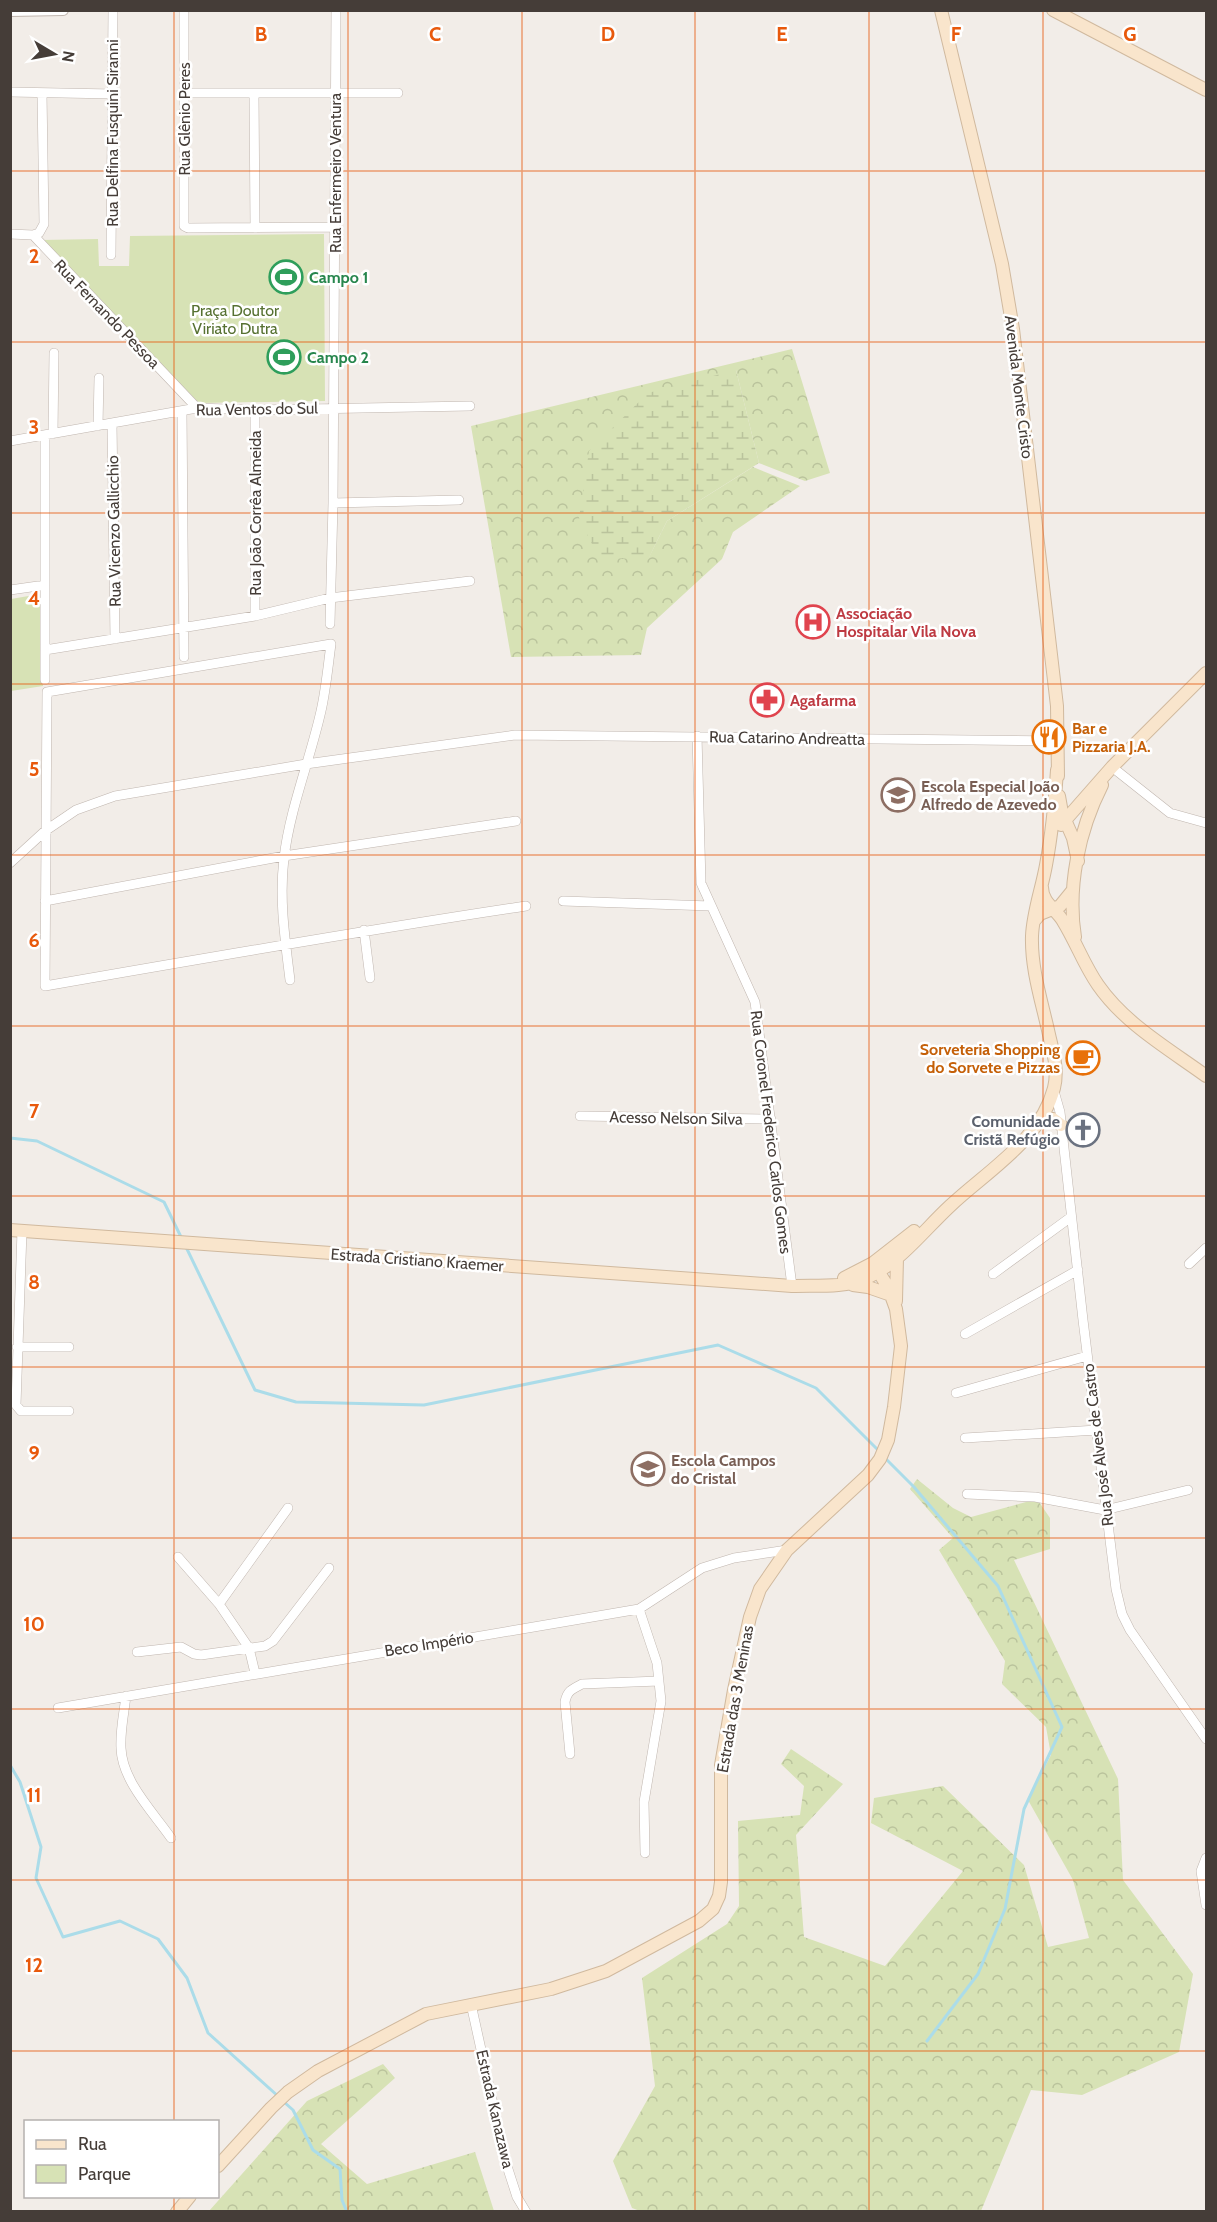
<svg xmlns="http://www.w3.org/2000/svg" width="1217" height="2222" font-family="Cabin,sans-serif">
  <defs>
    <pattern id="forest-crowns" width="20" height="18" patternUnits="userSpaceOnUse" patternTransform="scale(1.5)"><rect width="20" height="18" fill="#d7e2b5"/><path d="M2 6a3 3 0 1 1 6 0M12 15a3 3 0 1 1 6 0" fill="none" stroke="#bac39c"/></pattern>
    <pattern id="wetland-marsh" width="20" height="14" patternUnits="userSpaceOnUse" patternTransform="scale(1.5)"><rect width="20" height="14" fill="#d7e2b5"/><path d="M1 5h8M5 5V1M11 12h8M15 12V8" fill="none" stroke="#bac39c"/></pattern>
  </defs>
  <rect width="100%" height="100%" fill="#f2ede8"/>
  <path fill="url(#forest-crowns)" d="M792,349L830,473L805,481L759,463L736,370L648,559L667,521L753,467L800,486L733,532L722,559L647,628L641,655L511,657L471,426Z
    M917,1479L953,1508L971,1517L1037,1499L1050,1518V1549L1014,1560L1118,1779L1123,1880L1193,1974L1179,2052L1082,2095L1031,2090L981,2211H640L632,2208L613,2161L655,2086L642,1978L727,1924L739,1906L738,1821L800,1815L804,1786L781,1764L791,1749L843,1784L796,1835L804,1937L885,1966L963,1871L871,1823L874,1798L943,1786L1024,1865L1048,1947L1089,1938L1073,1880L1028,1800L1051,1755L1046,1727L1002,1684L1005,1661L939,1550L953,1538L910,1489Z
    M383,2064L395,2078L321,2144L367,2184L475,2152L494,2211H209L307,2101Z"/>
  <path fill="url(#wetland-marsh)" d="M736,370L759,463L667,521L648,559L599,558L579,518L589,451L648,393Z"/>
  <path fill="#d7e2b5" d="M324,234L325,401L199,403L41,240L98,239L99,266H129L130,236Z
    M40,594L43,686L11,691V599Z"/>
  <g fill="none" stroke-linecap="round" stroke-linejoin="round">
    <path stroke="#abdce9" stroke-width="3" d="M10,1138L37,1141L164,1202L182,1239
      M186,1247L255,1390L296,1402L424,1405L718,1345L816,1388L880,1452
      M884,1457L914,1487L998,1586L1062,1727L1024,1809L1005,1909L978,1974L927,2041
      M10,1765L20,1782L41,1847L36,1878L63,1937L120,1921L158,1939L187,1978L208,2033L279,2097
      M284,2102L293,2110L313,2150L340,2169L342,2200L347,2212"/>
    <g stroke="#c0b6af" stroke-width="10">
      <path id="minor" d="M184,10V226L188,228L335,227
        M10,92L113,94
        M184,93H398
        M254,93L255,228
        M10,234L33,235L197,408
        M33,235L39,233L44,224L42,93
        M111,255L113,10
        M255,410V616
        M182,411L184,657
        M112,423L115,639
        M98,426L99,378
        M53,434L54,353
        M45,435V680
        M10,441L197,408L255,410L470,406
        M333,503L459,500
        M10,590L45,585
        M330,624L333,503L336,10
        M45,650L255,616L330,598L470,581
        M697,736L701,883L755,1002L792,1286
        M1112,767L1170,813L1206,823
        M10,863L45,831L76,810L115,796L306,764L515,735L1058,741
        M45,901L284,856L516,821
        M563,901L711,906
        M364,930L370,978
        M290,980C285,939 279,899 284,858C290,808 310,760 321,711C326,689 328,666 331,644L47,692L45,986C205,958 365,930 526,906
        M1054,1091L1060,1112L1083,1320L1116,1589L1122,1614L1130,1630L1206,1739
        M580,1116L771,1119
        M22,1231L16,1405L21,1411H69
        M1189,1264L1206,1248
        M993,1274L1071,1217
        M965,1334L1078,1270
        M17,1347H69
        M956,1393L1087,1356
        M965,1438L1097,1430
        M967,1494L1035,1497L1105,1510L1188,1490
        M178,1557L219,1604L249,1648L255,1673
        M219,1604L288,1508
        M639,1609L657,1663L661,1701L644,1802L645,1853
        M137,1652L181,1647L194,1654L201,1655L265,1646L273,1641L329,1568
        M126,1696C124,1713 120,1731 121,1748C122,1781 153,1812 171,1838
        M58,1708L639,1609L702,1568L734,1558L787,1550
        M570,1754L565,1702C567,1691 572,1689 582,1684L659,1681
        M1206,1858L1201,1871L1206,1905
        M471,2004L506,2163L517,2197L526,2212"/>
    </g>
    <g stroke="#c0b6af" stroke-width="12">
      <path id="tertiary" d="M10,11L63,10"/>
    </g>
    <g stroke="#d0b99e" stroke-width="14">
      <path id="secondary" d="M941,10L1002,264L1013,329L1057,706L1058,776
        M1053,10L1206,90
        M1059,796L1062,813L1073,838L1078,861
        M1061,825L1112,767L1206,673
        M1042,887C1042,903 1056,909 1063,921C1076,942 1084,965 1098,985C1125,1024 1169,1049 1206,1076
        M1034,921L1040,914L1060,906L1073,890
        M1075,937C1067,887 1079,830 1102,785
        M1041,1118L1053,1119L1061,1125
        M10,1230L792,1286C814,1285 844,1288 864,1279C898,1265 923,1231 950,1206C987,1171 1041,1140 1054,1088C1059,1068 1052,1049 1048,1030C1041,999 1031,968 1032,936C1033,912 1042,888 1046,865C1052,833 1055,802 1057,770
        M844,1278L873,1263L914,1231
        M853,1285L868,1287L891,1295
        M896,1301L897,1258
        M218,2166L271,2108L288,2092L318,2071L426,2014L551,1989L606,1971L699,1921L713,1909L719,1896L721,1882V1765L734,1690L750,1617L760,1589L787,1550L868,1475L880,1459L888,1440L894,1407L901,1346L896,1309L888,1287L873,1263
        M177,2212L190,2196"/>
    </g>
    <use href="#minor" stroke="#fff" stroke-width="9"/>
    <use href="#tertiary" stroke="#fff" stroke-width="10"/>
    <use href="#secondary" stroke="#f9e5cc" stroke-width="12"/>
  </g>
  <path fill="none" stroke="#e8590c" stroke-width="1.5" stroke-opacity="0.55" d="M174,10V2122M348,10V2212M522,10V2212M695,10V2212M869,10V2212M1043,10V2212M10,171H1206M10,342H1206M10,513H1206M10,684H1206M10,855H1206M10,1026H1206M10,1196H1206M10,1367H1206M10,1538H1206M10,1709H1206M10,1880H1206M10,2051H1206M174,2196V2212"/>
  <defs>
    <g id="stadium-ring" transform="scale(1.725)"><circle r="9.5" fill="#fff" stroke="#2e9e5b" stroke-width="1.5"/><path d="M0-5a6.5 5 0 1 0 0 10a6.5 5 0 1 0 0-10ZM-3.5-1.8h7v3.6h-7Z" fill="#2e9e5b"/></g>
    <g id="hospital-ring" transform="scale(1.725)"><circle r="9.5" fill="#fff" stroke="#e0444e" stroke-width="1.5"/><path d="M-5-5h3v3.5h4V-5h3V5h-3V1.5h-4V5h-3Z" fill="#e0444e"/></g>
    <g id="pharmacy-ring" transform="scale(1.725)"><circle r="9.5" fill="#fff" stroke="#e0444e" stroke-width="1.5"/><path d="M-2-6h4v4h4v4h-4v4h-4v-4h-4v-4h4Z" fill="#e0444e"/></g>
    <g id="restaurant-ring" transform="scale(1.725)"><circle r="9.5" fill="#fff" stroke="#e8710a" stroke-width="1.5"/><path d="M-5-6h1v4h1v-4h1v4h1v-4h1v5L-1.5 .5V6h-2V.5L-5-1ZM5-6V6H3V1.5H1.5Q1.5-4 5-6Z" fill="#e8710a"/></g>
    <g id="school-ring" transform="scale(1.725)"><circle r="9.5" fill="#fff" stroke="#8d6e63" stroke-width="1.5"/><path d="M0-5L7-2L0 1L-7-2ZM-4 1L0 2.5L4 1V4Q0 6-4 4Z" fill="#8d6e63"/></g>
    <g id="cafe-ring" transform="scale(1.725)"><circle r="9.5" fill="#fff" stroke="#e8710a" stroke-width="1.5"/><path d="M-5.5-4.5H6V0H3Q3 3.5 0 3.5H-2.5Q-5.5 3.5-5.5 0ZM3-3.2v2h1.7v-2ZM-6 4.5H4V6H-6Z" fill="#e8710a"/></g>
    <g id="church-ring" transform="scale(1.725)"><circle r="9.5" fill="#fff" stroke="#6b7280" stroke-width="1.5"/><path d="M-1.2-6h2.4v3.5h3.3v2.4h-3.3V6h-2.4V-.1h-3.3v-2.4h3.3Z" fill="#6b7280"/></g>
  </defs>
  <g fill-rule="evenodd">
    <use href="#stadium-ring" x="286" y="277"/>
    <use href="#stadium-ring" x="284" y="357"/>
    <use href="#hospital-ring" x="813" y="622"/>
    <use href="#pharmacy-ring" x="767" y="700"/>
    <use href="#restaurant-ring" x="1049" y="737"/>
    <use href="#school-ring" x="898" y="795"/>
    <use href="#cafe-ring" x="1083" y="1058"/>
    <use href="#church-ring" x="1083" y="1130"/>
    <use href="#school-ring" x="648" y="1469"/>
  </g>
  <g text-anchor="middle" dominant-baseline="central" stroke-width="5" stroke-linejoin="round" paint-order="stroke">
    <g font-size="16" fill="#453d38" stroke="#fff">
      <text transform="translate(184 119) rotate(-90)">Rua Glênio Peres</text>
      <text transform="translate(112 133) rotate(-90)">Rua Delfina Fusquini Siranni</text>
      <text transform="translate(335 173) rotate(-90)">Rua Enfermeiro Ventura</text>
      <text transform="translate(107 314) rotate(46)">Rua Fernando Pessoa</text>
      <text transform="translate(1019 387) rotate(83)">Avenida Monte Cristo</text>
      <text transform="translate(257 409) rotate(-1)">Rua Ventos do Sul</text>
      <text transform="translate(255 513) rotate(-90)">Rua João Corrêa Almeida</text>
      <text transform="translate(114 531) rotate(-91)">Rua Vicenzo Gallicchio</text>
      <text transform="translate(787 738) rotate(1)">Rua Catarino Andreatta</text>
      <text transform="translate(676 1118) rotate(1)">Acesso Nelson Silva</text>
      <text transform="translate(771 1132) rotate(83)">Rua Coronel Frederico Carlos Gomes</text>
      <text transform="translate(417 1260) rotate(4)">Estrada Cristiano Kraemer</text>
      <text transform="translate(1098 1445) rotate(-97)">Rua José Alves de Castro</text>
      <text transform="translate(429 1644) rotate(-9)">Beco Império</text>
      <text transform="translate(735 1699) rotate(-80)">Estrada das 3 Meninas</text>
      <text transform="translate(495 2109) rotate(77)">Estrada Kanazawa</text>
    </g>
    <g font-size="16" font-weight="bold" fill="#27864d" stroke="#fff" text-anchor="start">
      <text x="309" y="277">Campo 1</text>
      <text x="307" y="357">Campo 2</text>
    </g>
    <g font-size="16" fill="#567131" stroke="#fff">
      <text x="235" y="310">Praça Doutor<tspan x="235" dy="18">Viriato Dutra</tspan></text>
    </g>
    <g font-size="16" font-weight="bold" fill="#be3a42" stroke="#fff" text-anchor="start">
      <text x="836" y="613">Associação<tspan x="836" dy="18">Hospitalar Vila Nova</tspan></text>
      <text x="790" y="700">Agafarma</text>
    </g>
    <g font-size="16" font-weight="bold" fill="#c56008" stroke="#fff" text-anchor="start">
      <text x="1072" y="728">Bar e<tspan x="1072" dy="18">Pizzaria J.A.</tspan></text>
      <text x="1060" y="1049" text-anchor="end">Sorveteria Shopping<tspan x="1060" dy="18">do Sorvete e Pizzas</tspan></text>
    </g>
    <g font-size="16" font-weight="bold" fill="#785e54" stroke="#fff" text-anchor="start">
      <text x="921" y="786">Escola Especial João<tspan x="921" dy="18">Alfredo de Azevedo</tspan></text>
      <text x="671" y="1460">Escola Campos<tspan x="671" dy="18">do Cristal</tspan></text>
    </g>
    <g font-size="16" font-weight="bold" fill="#5b616d" stroke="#fff" text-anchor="end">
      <text x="1060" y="1121">Comunidade<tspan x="1060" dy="18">Cristã Refúgio</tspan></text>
    </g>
  </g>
  <g font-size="20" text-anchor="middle" font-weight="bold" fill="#e8590c" stroke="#fff" stroke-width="5" stroke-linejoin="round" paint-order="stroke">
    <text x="261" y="41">B</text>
    <text x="435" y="41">C</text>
    <text x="608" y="41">D</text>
    <text x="782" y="41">E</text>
    <text x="956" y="41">F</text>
    <text x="1130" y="41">G</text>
    <text x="34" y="263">2</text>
    <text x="34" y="434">3</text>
    <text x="34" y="605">4</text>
    <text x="34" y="776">5</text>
    <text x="34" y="947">6</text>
    <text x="34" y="1118">7</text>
    <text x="34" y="1289">8</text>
    <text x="34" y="1460">9</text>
    <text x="34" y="1631">10</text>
    <text x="34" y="1802">11</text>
    <text x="34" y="1972">12</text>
  </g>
  <rect width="1217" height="2222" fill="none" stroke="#453d38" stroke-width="24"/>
  <rect x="24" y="2120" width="195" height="78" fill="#ffffff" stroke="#b5b1af" stroke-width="1.5"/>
  <rect x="36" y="2140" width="30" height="9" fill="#f9e5cc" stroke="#b5b1af" stroke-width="1.5"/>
  <text x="78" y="2150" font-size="18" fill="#453d38">Rua</text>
  <rect x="36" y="2165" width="30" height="18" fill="#d7e2b5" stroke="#b5b1af" stroke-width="1.5"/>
  <text x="78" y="2180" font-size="18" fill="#453d38">Parque</text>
  <g transform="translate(54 54) rotate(100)" stroke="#ffffff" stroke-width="4.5" paint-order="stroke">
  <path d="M0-4.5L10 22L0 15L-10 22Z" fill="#453d38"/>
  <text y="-9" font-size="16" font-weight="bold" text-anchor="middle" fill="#453d38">N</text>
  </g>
</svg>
